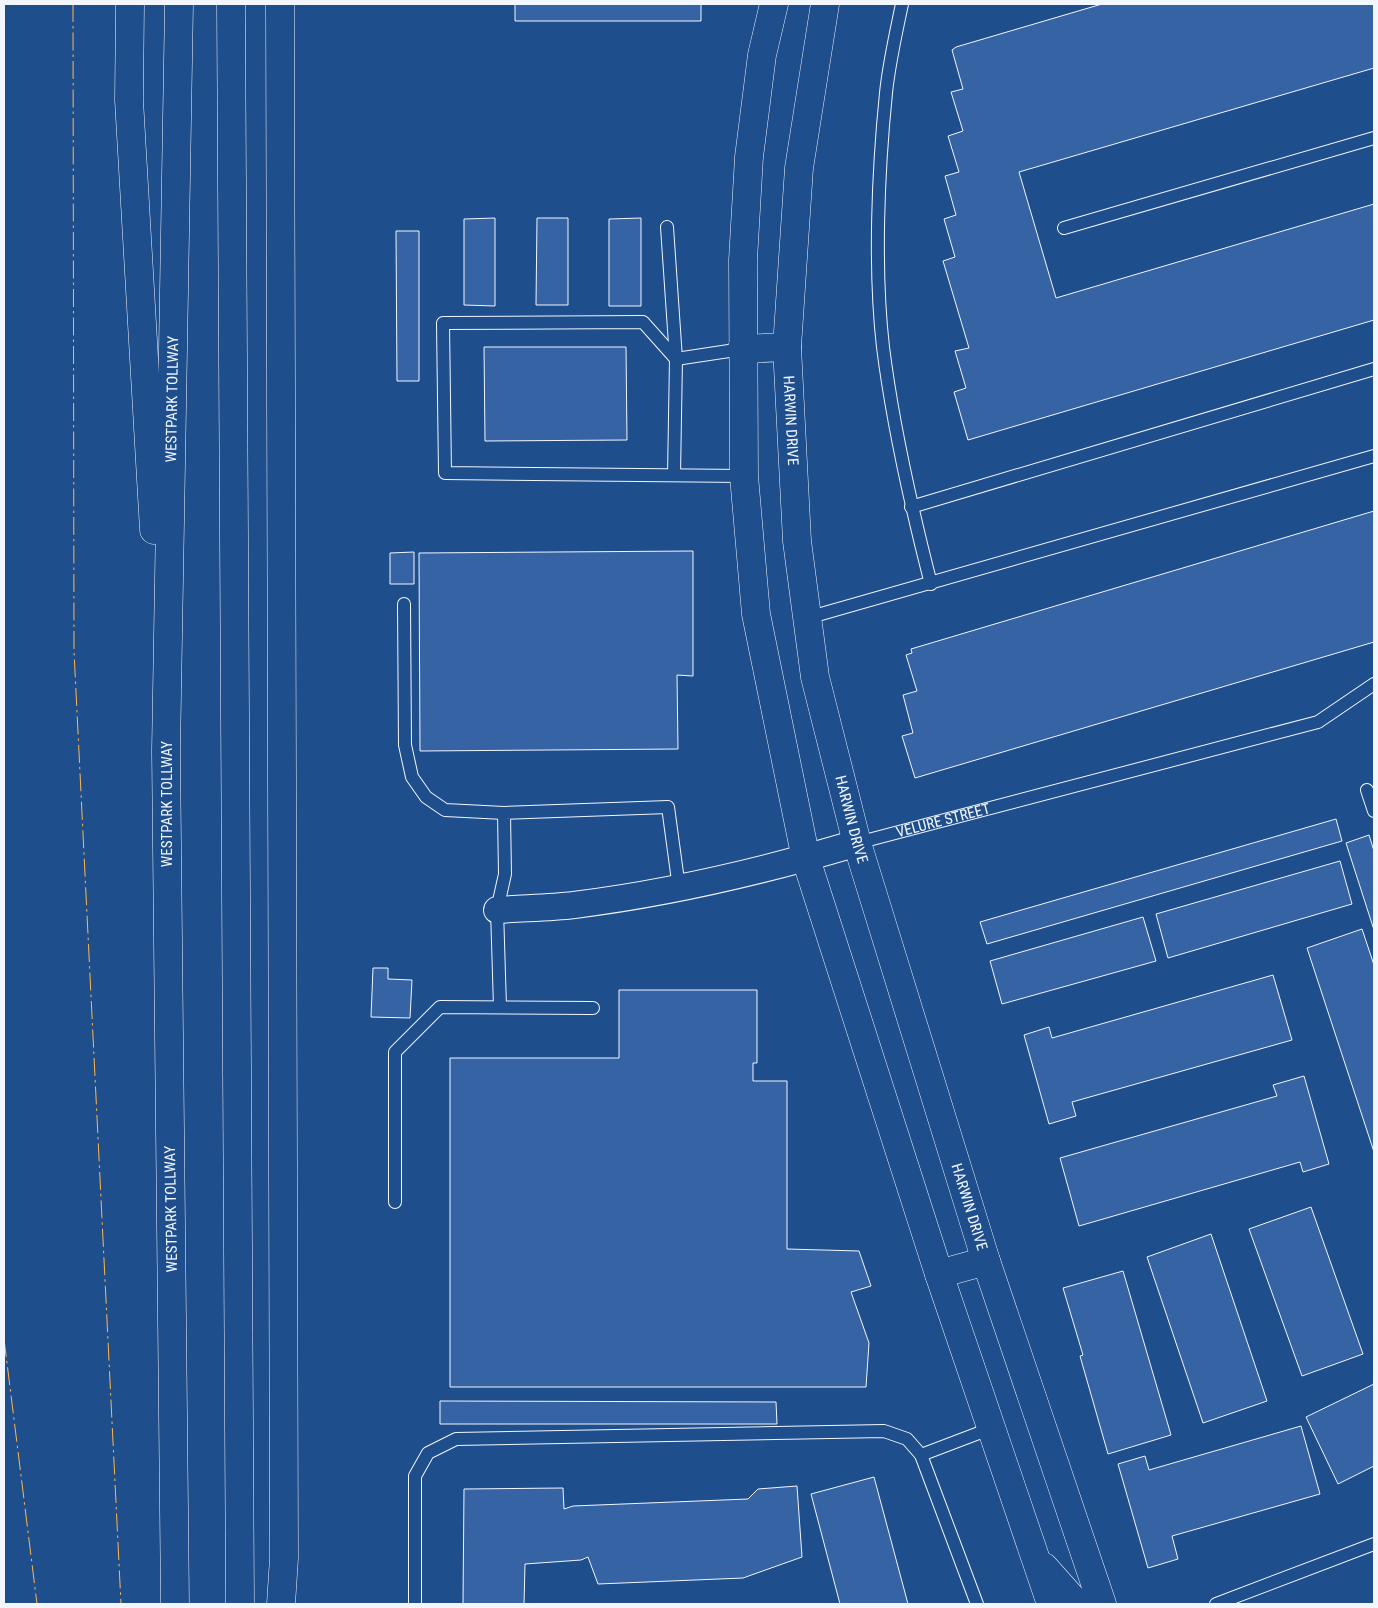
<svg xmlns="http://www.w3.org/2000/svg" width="1378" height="1608" font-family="'Roboto Condensed',sans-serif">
  <rect width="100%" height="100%" fill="#1f4e8c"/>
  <path fill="#3563a3" stroke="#f2f6ff" d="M515,4H701V21H515Z
    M1102,4H1374V68L1019,172L1056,298L1374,204V320L968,440L954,392L966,388L955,351L969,348L943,261L955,257L944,219L956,215L945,176L959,172L948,136L963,131L951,92L963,89L952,50L956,47Z
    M495,218V306L464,305V219Z
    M537,218H568V305H536Z
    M641,218V306H609V219Z
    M396,231H419V381H397Z
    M484,347H626L627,440L485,441Z
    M1374,511V642L915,778L902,736L913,733L903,695L917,691L906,655L912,653L911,649Z
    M693,551V676L677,675L678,749L420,751L419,553Z
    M414,552V584H390V553Z
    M1336,819L1342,841L987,944L980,922Z
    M1369,835L1374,851V930L1346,843Z
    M1340,861L1352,904L1168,958L1156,914Z
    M1143,917L1156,961L1002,1004L990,961Z
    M1362,929L1374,965V1152L1307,948Z
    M373,968H388V979L412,980L410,1018L371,1017Z
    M1273,975L1292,1040L1072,1102L1076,1116L1049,1124L1024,1035L1049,1027L1052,1038Z
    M619,990H757V1063H753V1081H787V1249L859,1251L871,1286L851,1292L869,1343L866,1387H450V1058H619Z
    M1304,1076L1329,1164L1303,1172L1300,1162L1079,1226L1060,1158L1277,1096L1273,1085Z
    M1311,1207L1363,1354L1302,1376L1249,1229Z
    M1211,1234L1267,1401L1203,1423L1147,1257Z
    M1123,1271L1171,1435L1108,1454L1080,1356L1083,1355L1063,1288Z
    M1374,1384V1466L1338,1484L1306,1417Z
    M440,1401L776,1402L777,1424H440Z
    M1301,1426L1320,1494L1172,1536L1178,1559L1148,1568L1118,1464L1145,1456L1149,1470Z
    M874,1477L908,1604H840L811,1494Z
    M797,1486L802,1557L743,1578L598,1584L588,1557L581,1560L525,1564L524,1604H463L464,1489L563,1488L564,1509L573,1506L748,1499L758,1489Z"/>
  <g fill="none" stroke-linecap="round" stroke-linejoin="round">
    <g stroke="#f2f6ff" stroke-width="14">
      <g id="lane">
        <path d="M902,4C896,33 889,63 886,93C878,172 874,269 883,347C893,427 911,506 931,584"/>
        <path d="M667,227L676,359L674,475"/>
        <path d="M1064,228L1374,138"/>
        <path d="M742,349L676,359L643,322L443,323L445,473L744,476"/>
        <path d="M911,507L1374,369"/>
        <path d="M404,604L405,745L412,777L426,797L445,810L504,813"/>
        <path d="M807,618L1374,456"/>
        <path d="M1367,790L1374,811"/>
        <path id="s1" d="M857,843L1318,722L1374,684"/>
        <path d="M500,1007L497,910L505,874L504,813L668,807L679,888"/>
        <path d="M395,1202V1052L440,1007L593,1008"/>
        <path d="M921,1455L992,1428"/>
        <path d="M415,1604V1476L428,1453L456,1439L884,1431L907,1439L921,1455L977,1604"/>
        <path d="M1216,1604L1374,1544"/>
      </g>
    </g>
    <g stroke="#f2f6ff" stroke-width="28">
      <path id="street" d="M497,910C523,908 549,908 574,905C670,893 764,871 857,843"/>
    </g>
    <g stroke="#f2f6ff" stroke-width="29">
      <g id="secondary">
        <path d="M774,4L762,55L749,157L743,260L744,476L756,614L806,859L939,1274L1051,1604"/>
        <path id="s2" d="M825,4L799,168L787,347L797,541L815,677L857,843L986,1261L1102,1604"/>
        <path d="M742,349L787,347"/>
        <path d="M939,1274L986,1261"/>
        <path d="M1044,1567L1077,1604"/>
      </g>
    </g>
    <g stroke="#f2f6ff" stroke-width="29">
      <g id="highway">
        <path d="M130,4L129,100L154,530"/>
        <path d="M231,4L240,1604"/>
        <path d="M280,4L284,1558L281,1604"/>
        <path id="s3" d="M175,1604L166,751L179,4"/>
      </g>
    </g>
    <use href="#lane" stroke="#1f4e8c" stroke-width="12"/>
    <use href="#street" stroke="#1f4e8c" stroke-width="26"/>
    <use href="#secondary" stroke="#1f4e8c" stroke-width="28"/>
    <use href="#highway" stroke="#1f4e8c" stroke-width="28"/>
    <path stroke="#ffb74d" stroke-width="1" stroke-dasharray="18 4 2.5 4" stroke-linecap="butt" d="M73,4L74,651L121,1604
      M4,1339L37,1604"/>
  </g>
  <g text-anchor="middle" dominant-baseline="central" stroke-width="4" stroke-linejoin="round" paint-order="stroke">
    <g font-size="15" fill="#f2f6ff" stroke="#1f4e8c">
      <text stroke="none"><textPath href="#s3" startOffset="1205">WESTPARK TOLLWAY</textPath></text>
      <text stroke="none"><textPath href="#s2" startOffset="419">HARWIN DRIVE</textPath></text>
      <text transform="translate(167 804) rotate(-90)">WESTPARK TOLLWAY</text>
      <text stroke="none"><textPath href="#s2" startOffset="824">HARWIN DRIVE</textPath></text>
      <text stroke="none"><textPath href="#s1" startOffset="89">VELURE STREET</textPath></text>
      <text stroke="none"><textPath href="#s2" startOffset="1229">HARWIN DRIVE</textPath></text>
      <text transform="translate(171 1209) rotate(-91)">WESTPARK TOLLWAY</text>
    </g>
  </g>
  <rect width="1378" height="1608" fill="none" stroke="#f2f6ff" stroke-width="10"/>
</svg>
